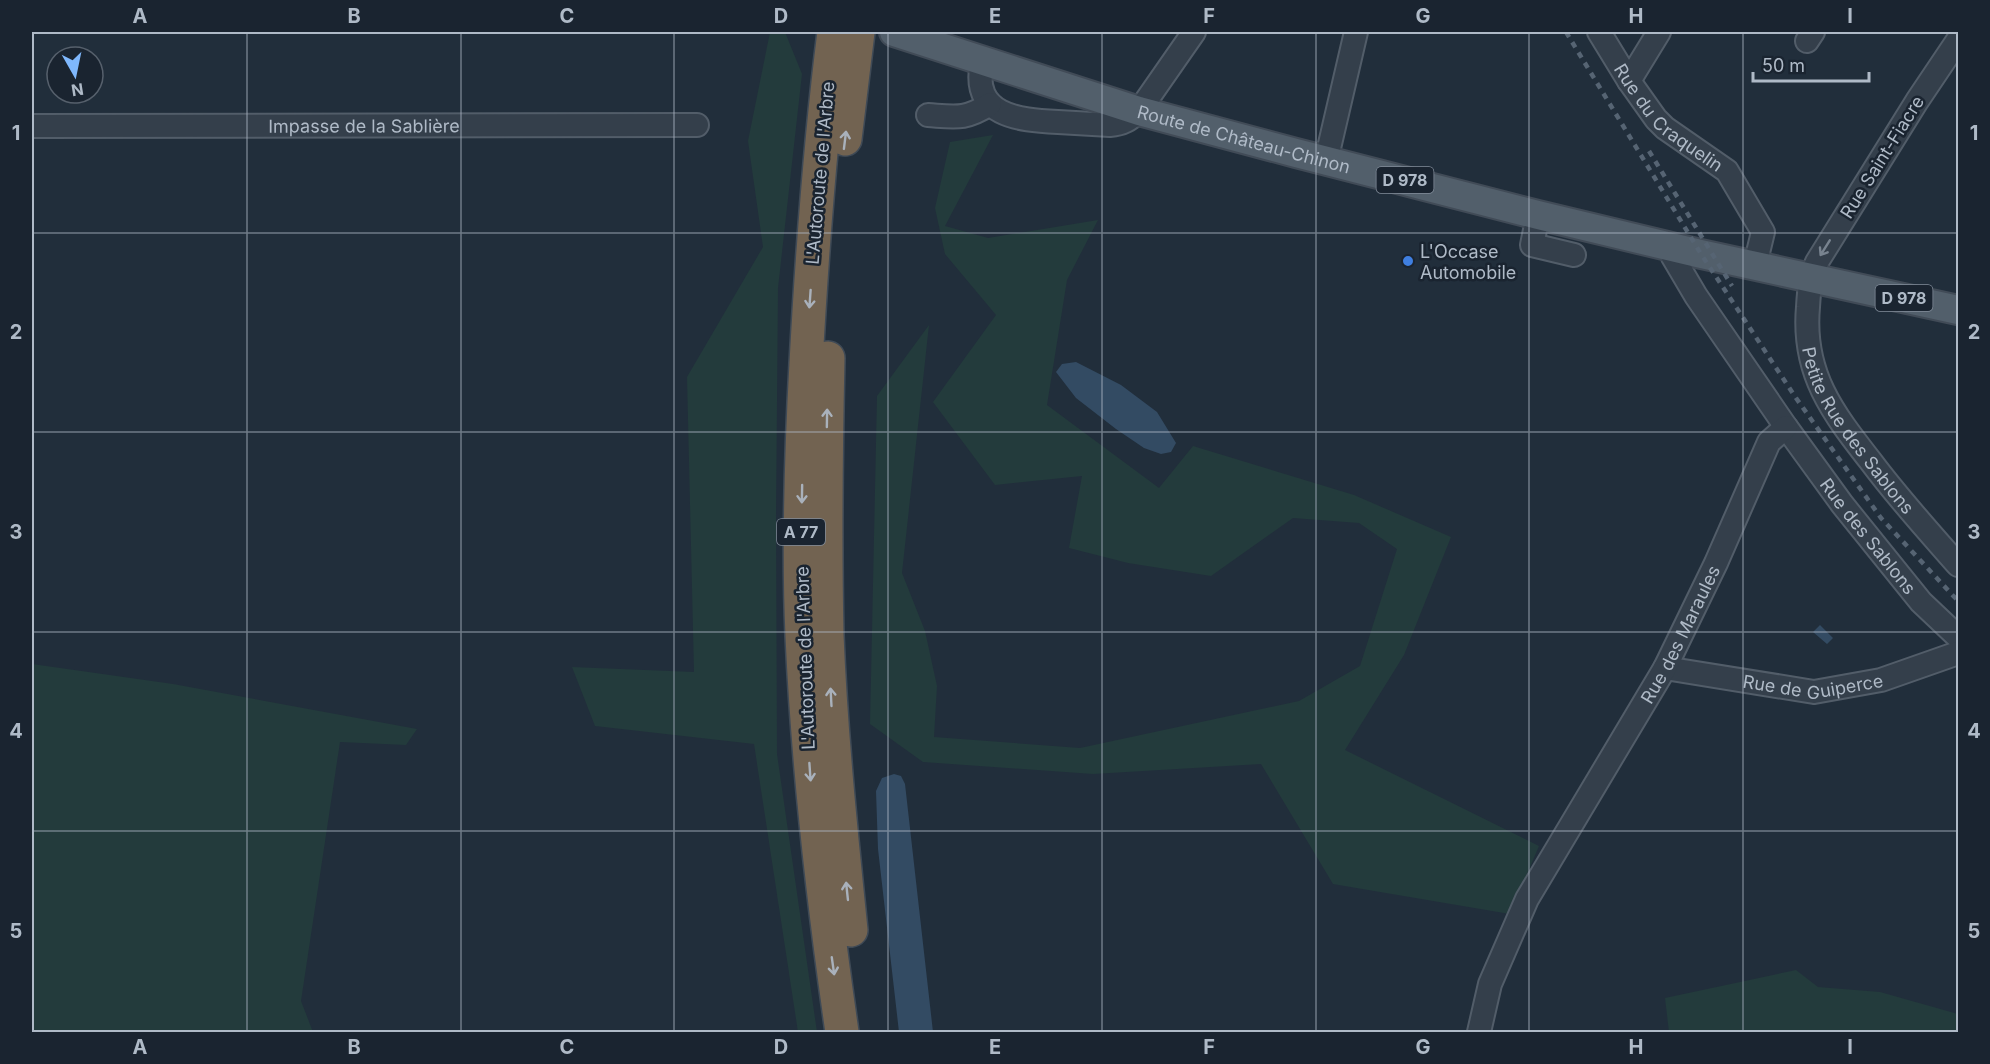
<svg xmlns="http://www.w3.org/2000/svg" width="1990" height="1064" font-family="Inter,sans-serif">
  <rect width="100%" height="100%" fill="#212e3b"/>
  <path fill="#233b3c" d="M770,32H785L802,74L778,288L776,516L777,754L817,1032H798L754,744L595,726L572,667L694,672L687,377L763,247L748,141Z
    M993,135L945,226L988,238L1098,220L1067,280L1047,405L1159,488L1193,446L1354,495L1451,537L1404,655L1345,750L1539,846L1510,914L1333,884L1261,764L1093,774L923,762L870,724L877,396L929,325L902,573L925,631L937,686L934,737L1080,748L1299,701L1360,666L1397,549L1359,523L1293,518L1211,576L1128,563L1069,548L1082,476L995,485L933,402L996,315L945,254L935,208L950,142Z
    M32,664L173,684L417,729L406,745L340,742L301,1001L313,1032H32Z
    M1796,970L1818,987L1880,992L1958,1014V1032H1669L1665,998Z"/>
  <path fill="#334b63" d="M1076,362L1121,385L1157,412L1176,443L1171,452L1161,454L1144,448L1116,429L1076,398L1056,372L1062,364Z
    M1820,625L1833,638L1827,644L1813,632Z
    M894,774L901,776L905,784L933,1032H899L878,849L876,791L882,778Z"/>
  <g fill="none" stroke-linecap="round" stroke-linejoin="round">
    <g stroke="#525d69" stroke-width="26">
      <g id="minor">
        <path id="s1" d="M1599,32L1629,81L1656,119L1665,128L1727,171L1763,232L1755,265"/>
        <path id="s2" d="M1958,40L1917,101L1817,262C1810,277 1809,290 1808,307C1802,374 1833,413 1872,463C1899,499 1929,532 1958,565"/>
        <path d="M1807,41L1813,32"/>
        <path d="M982,62C971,116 1018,120 1058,122C1076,123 1093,124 1110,125C1123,124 1129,120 1139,111L1194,32"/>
        <path d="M1629,81L1659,32"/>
        <path d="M928,115C956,117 965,120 990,104"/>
        <path id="s3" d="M32,126L697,125"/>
        <path d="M1326,161L1356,32"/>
        <path d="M1538,215L1532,245L1574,255"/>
        <path id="s4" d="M1671,247L1673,257L1696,296L1786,427L1842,504L1921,602L1958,637"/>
        <path id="s5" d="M1665,668L1814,692L1881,680L1958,653"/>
        <path id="s6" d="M1479,1032L1490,984L1527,899L1665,668L1716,563L1769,442L1786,427"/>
      </g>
    </g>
    <g stroke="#414b57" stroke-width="32">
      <g id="major">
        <path id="s7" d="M894,32L1139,111L1296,153L1538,215L1701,254L1958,310"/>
      </g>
    </g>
    <g stroke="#3f4a56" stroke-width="36">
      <path id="highway" d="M834,32C820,142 812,253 806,363C801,454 798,546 802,636C808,769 823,901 842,1032
        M845,139L858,32
        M828,358C826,451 825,543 827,635C831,734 841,832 851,930"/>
    </g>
    <use href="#minor" stroke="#343f4b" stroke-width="22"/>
    <use href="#major" stroke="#525f6b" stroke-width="28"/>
    <use href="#highway" stroke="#726351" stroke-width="33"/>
    <path stroke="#566473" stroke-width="4.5" stroke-dasharray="6 6" stroke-linecap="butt" d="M1566,32L1701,254L1796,398L1881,518L1958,601
      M1649,151L1732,286"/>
  </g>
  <defs><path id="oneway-shaft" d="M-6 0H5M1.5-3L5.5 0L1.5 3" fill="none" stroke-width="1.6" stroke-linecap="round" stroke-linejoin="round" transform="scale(1.5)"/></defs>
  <g stroke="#a9b1bb">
    <use href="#oneway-shaft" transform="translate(845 140) rotate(-83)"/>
    <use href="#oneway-shaft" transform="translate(810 299) rotate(94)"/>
    <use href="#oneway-shaft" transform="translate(827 418) rotate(-89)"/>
    <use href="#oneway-shaft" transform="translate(802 494) rotate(91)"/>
    <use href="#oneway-shaft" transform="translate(831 697) rotate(-93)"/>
    <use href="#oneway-shaft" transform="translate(810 772) rotate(86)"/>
    <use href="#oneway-shaft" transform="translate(847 891) rotate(-96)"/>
    <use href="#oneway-shaft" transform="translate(833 966) rotate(82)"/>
  </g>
  <use stroke="#78838f" href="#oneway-shaft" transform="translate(1825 248) rotate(122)"/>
  <path fill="none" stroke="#afbac7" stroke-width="1.5" stroke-opacity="0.55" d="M247,32V1032M461,32V1032M674,32V1032M888,32V1032M1102,32V1032M1316,32V1032M1529,32V1032M1743,32V1032M32,233H1958M32,432H1958M32,632H1958M32,831H1958"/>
  <circle fill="#3f7fe0" stroke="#1a2430" stroke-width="2" cx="1408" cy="261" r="6"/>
  <g text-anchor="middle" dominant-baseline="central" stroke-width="5" stroke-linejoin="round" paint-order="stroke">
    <g fill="#1a2430" stroke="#828d9a" stroke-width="1.5">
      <rect x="1376.5" y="167" width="57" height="26" rx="4.5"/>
      <rect x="1875.5" y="285" width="57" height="26" rx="4.5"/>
      <rect x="777" y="519" width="48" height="26" rx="4.5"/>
    </g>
    <g font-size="16" font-weight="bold" fill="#afbac7">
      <text x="1405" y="180">D 978</text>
      <text x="1904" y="298">D 978</text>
      <text x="801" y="532">A 77</text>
    </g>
    <g font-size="18" fill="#afbac7" stroke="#1a2430">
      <text stroke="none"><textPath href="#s1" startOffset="112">Rue du Craquelin</textPath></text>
      <text stroke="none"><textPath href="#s3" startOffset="332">Impasse de la Sablière</textPath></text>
      <text stroke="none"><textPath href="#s7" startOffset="366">Route de Château-Chinon</textPath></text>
      <text transform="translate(1882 157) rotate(-58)">Rue Saint-Fiacre</text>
      <text transform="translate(820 173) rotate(-85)">L'Autoroute de l'Arbre</text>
      <text stroke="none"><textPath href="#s2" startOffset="447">Petite Rue des Sablons</textPath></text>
      <text stroke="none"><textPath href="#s4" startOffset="351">Rue des Sablons</textPath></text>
      <text stroke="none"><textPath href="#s6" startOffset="448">Rue des Maraules</textPath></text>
      <text transform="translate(805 658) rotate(-92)">L'Autoroute de l'Arbre</text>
      <text stroke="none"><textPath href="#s5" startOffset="150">Rue de Guiperce</textPath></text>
    </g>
    <g font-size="18" fill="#afbac7" stroke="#1a2430" text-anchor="start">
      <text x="1420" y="251">L'Occase<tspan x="1420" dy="21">Automobile</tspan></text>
    </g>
  </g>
  <rect width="1990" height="1064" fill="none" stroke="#1a2430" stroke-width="66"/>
  <g transform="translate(75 75) rotate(171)"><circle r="28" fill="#1a2430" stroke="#56606c" stroke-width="1.5"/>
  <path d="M0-4.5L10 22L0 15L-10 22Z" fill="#7fb8fd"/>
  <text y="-9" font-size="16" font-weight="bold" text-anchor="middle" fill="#afbac7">N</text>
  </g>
  <path d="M1753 72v9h116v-9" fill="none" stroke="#afbac7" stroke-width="3"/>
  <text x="1762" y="72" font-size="18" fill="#afbac7" stroke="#1a2430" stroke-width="4.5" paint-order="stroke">50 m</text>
  <rect x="33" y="33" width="1924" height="998" fill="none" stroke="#afbac7" stroke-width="2"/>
  <g font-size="20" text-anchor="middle" font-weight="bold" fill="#afbac7">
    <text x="140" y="23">A</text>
    <text x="354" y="23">B</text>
    <text x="567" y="23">C</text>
    <text x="781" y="23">D</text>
    <text x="995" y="23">E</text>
    <text x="1209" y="23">F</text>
    <text x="1423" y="23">G</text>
    <text x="1636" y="23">H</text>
    <text x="1850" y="23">I</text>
    <text x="16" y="140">1</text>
    <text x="1974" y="140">1</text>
    <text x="16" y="339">2</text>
    <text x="1974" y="339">2</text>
    <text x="16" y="539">3</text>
    <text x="1974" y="539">3</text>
    <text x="16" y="738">4</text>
    <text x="1974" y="738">4</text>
    <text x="16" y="938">5</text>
    <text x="1974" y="938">5</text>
    <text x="140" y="1054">A</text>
    <text x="354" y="1054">B</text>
    <text x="567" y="1054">C</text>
    <text x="781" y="1054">D</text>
    <text x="995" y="1054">E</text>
    <text x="1209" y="1054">F</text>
    <text x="1423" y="1054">G</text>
    <text x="1636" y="1054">H</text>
    <text x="1850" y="1054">I</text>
  </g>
</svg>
